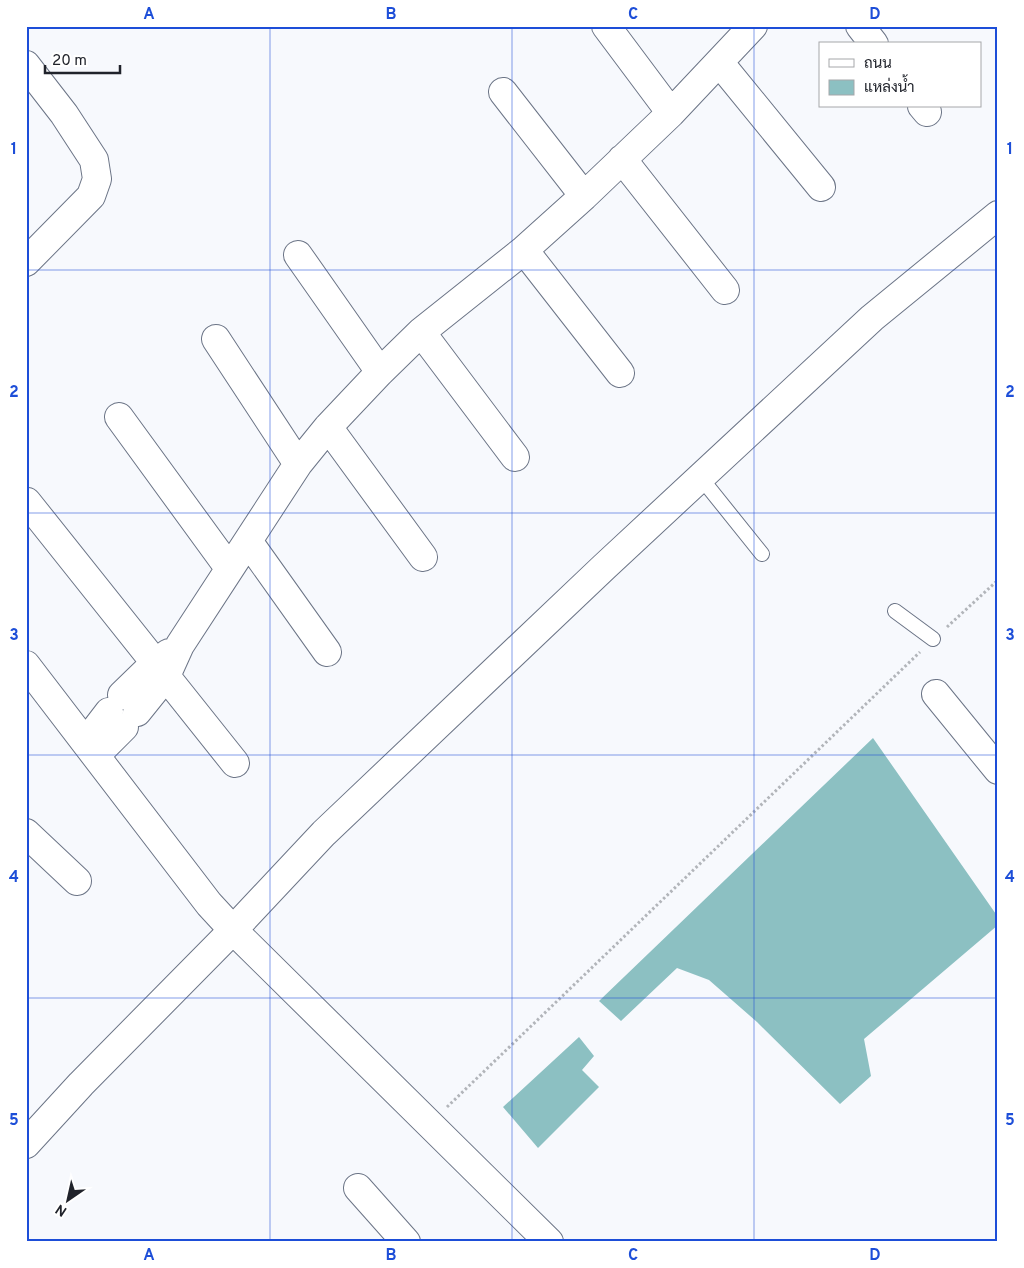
<svg xmlns="http://www.w3.org/2000/svg" width="1024" height="1268" font-family="Overpass,Sarabun,sans-serif">
  <rect width="100%" height="100%" fill="#f7f9fd"/>
  <path fill="#8cc0c2" d="M873,738L998,917V925L864,1039L871,1076L840,1104L757,1022L709,980L677,968L621,1021L599,1001Z
    M579,1037L594,1056L582,1070L599,1087L538,1148L503,1107Z"/>
  <g fill="none" stroke-linecap="round" stroke-linejoin="round">
    <g stroke="#6b7486" stroke-width="16">
      <path id="service" d="M701,478L762,554
        M895,611L933,639"/>
    </g>
    <g stroke="#6b7486" stroke-width="30">
      <path id="minor" d="M606,26L671,113
        M860,26L874,44
        M719,62L821,187
        M26,65L64,114L94,160L97,179L91,196L26,262
        M503,92L584,196
        M922,106L927,112
        M622,159L725,290
        M524,250L620,373
        M298,255L380,372
        M421,332L515,457
        M216,339L298,464
        M119,417L229,568
        M328,427L423,557
        M27,502L235,763
        M248,541L327,652
        M26,665L209,904L233,930L549,1242
        M936,694L998,770
        M122,695L155,663L169,653
        M137,712L166,676L180,645L298,464L328,427L380,372L421,332L524,250L584,196L671,113L753,26
        M86,742L109,712
        M96,755L124,727
        M26,833L77,881
        M26,1144L81,1084L233,930L324,833L604,567L872,318L998,215
        M358,1188L406,1242"/>
    </g>
    <path stroke="#b2b5ba" stroke-width="3" stroke-dasharray="2.5 2.5" stroke-linecap="butt" d="M947,627L998,580
      M447,1107L920,652"/>
    <use href="#service" stroke="#fff" stroke-width="14"/>
    <use href="#minor" stroke="#fff" stroke-width="28"/>
  </g>
  <path fill="none" stroke="#1d4ed8" stroke-width="1" stroke-opacity="0.55" d="M270,26V1242M512,26V1242M754,26V1242M26,270H998M26,513H998M26,755H998M26,998H998"/>
  <rect width="1024" height="1268" fill="none" stroke="#ffffff" stroke-width="55"/>
  <rect x="819" y="42" width="162" height="65" fill="#ffffff" stroke="#a6a7aa"/>
  <rect x="829" y="59" width="25" height="8" fill="#ffffff" stroke="#a6a7aa"/>
  <text x="864" y="68" font-size="15" fill="#20232b">ถนน</text>
  <rect x="829" y="80" width="25" height="15" fill="#8cc0c2" stroke="#a6a7aa"/>
  <text x="864" y="92" font-size="15" fill="#20232b">แหล่งน้ำ</text>
  <g transform="translate(68 1200) rotate(214)" stroke="#ffffff" stroke-width="4" paint-order="stroke">
  <path d="M0-4L9 19L0 12L-9 19Z" fill="#20232b"/>
  <text y="-8" font-size="14" font-weight="bold" text-anchor="middle" fill="#20232b">N</text>
  </g>
  <path d="M45 65v8h75v-8" fill="none" stroke="#20232b" stroke-width="2.5"/>
  <text x="52" y="65" font-size="15" fill="#20232b" stroke="#ffffff" stroke-width="4" paint-order="stroke">20 m</text>
  <rect x="28" y="28" width="968" height="1212" fill="none" stroke="#1d4ed8" stroke-width="2"/>
  <g font-size="16" text-anchor="middle" font-weight="bold" fill="#1d4ed8">
    <text x="149" y="19">A</text>
    <text x="391" y="19">B</text>
    <text x="633" y="19">C</text>
    <text x="875" y="19">D</text>
    <text x="14" y="154">1</text>
    <text x="1010" y="154">1</text>
    <text x="14" y="397">2</text>
    <text x="1010" y="397">2</text>
    <text x="14" y="640">3</text>
    <text x="1010" y="640">3</text>
    <text x="14" y="882">4</text>
    <text x="1010" y="882">4</text>
    <text x="14" y="1125">5</text>
    <text x="1010" y="1125">5</text>
    <text x="149" y="1260">A</text>
    <text x="391" y="1260">B</text>
    <text x="633" y="1260">C</text>
    <text x="875" y="1260">D</text>
  </g>
</svg>
